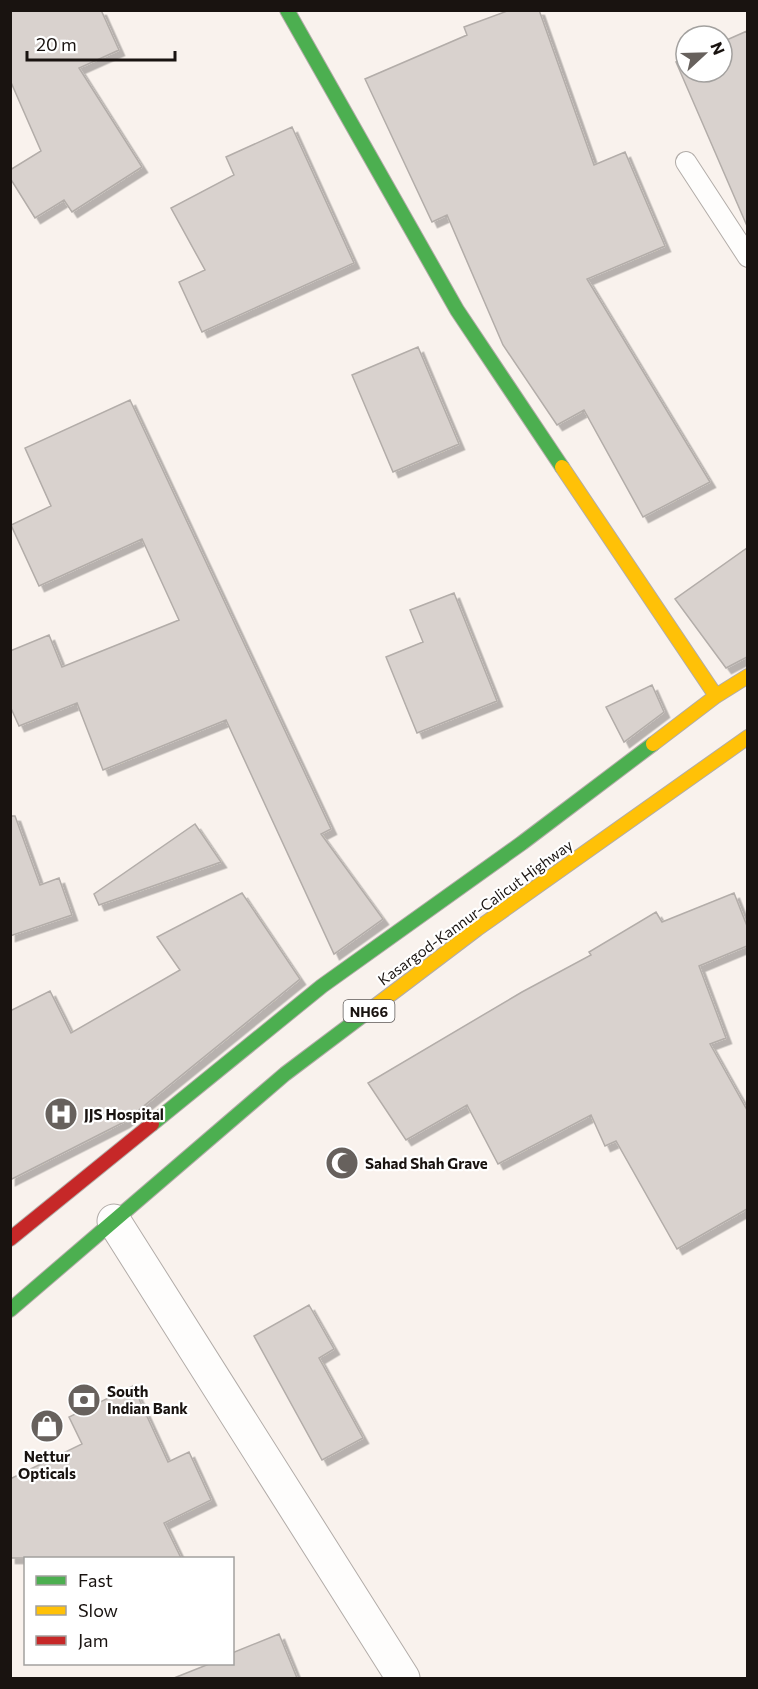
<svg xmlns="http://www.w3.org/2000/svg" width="758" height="1689" font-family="Commissioner,sans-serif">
  <defs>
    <filter id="shadow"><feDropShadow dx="5.5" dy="5.5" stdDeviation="0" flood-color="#0004"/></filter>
  </defs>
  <rect width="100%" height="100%" fill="#f9f2ed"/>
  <path fill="#d9d2ce" stroke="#b3ada9" stroke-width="1.5" filter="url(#shadow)" d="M10,10H101L119,50L79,68L142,167L72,212L64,200L35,218L10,178V170L41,151L10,80Z
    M510,10H539L594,165L625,152L665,246L587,279L710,482L643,517L584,410L557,425L503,345L447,215L432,222L365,79L467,35L464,27Z
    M747,31V226L676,62L686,58V72H722V42Z
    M292,127L354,263L202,332L179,282L205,270L171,208L234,175L226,157Z
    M418,347L459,444L393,472L352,375Z
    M130,400L331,829L321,834L383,919L334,954L226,720L103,770L77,703L19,726L10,706V651L49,635L62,667L179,620L142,539L39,586L11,525L51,506L25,448Z
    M747,548V657L726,668L675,599Z
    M454,593L497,701L417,733L386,657L423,642L410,610Z
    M652,685L664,712L624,742L606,707Z
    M10,816H15L40,885L59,878L72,915L10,936Z
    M195,824L221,862L99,905L94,894Z
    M242,893L300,979L124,1122L10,1180V1011L50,991L71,1033L180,970L157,937Z
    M734,893L747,926V946L699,966L726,1038L710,1044L747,1110V1209L677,1249L616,1141L605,1146L591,1115L498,1164L467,1105L406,1140L368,1083L522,992L591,955L589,952L656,912L662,922Z
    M309,1305L334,1349L319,1358L363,1438L322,1460L254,1336Z
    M133,1386L168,1462L189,1452L211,1500L164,1523L181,1558H10V1479L82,1444L69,1417Z
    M279,1634L297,1678H174L209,1664H232V1653Z"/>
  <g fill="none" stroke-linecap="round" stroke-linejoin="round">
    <g stroke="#b2aca8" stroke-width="22">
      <path id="lane" d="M686,162L748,257"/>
    </g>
    <g stroke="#b2aca8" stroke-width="35">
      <path id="street" d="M114,1221L403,1678"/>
    </g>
    <g stroke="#b2aca8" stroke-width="16">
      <path id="fast" d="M287,10L457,310L562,467
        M152,1124L322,986L522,843L653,744
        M10,1310L285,1074L374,1007"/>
    </g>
    <g stroke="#b2aca8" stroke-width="16">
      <path id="slow" d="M562,467L716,696
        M653,744L716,696L748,676
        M374,1007L477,929L748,737"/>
    </g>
    <g stroke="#b2aca8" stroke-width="16">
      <path id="jam" d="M10,1239L152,1124"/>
    </g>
    <use href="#lane" stroke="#fefdfc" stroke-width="20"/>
    <use href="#street" stroke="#fefdfc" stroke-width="33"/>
    <use href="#fast" stroke="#4caf50" stroke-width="14"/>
    <use href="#slow" stroke="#ffc107" stroke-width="14"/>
    <use href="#jam" stroke="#c62828" stroke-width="14"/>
  </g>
  <defs>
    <g id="hospital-disc" transform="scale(1.725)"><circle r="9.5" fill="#67615d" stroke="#fff"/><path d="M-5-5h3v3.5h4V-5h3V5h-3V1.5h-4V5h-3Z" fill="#fff"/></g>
    <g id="mosque-disc" transform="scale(1.725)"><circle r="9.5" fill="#67615d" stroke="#fff"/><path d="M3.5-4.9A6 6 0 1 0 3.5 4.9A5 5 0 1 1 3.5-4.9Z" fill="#fff"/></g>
    <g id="bank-disc" transform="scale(1.725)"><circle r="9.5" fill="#67615d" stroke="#fff"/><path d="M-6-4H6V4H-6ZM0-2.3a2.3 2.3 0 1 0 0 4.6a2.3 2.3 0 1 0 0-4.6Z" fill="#fff"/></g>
    <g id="shop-disc" transform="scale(1.725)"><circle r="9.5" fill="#67615d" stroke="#fff"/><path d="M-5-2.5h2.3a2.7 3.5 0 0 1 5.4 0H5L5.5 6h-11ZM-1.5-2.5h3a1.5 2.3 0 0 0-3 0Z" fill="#fff"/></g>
  </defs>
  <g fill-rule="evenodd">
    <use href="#hospital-disc" x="61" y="1114"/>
    <use href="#mosque-disc" x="342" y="1163"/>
    <use href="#bank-disc" x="84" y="1400"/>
    <use href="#shop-disc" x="47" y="1426"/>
  </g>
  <g text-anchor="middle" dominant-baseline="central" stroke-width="4.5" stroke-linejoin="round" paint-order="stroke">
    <rect fill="#fff" stroke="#5e5a58" stroke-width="1.5" x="343.5" y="1000" width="51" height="22" rx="4.5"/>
    <g font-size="14" font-weight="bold" fill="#191310">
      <text x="369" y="1011">NH66</text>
    </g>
    <g font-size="15" fill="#191310" stroke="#fff">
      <text transform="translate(475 912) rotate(-36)">Kasargod-Kannur-Calicut Highway</text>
    </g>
    <g font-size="15" font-weight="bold" fill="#191310" stroke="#fff" text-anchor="start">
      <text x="84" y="1114">JJS Hospital</text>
      <text x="365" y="1163">Sahad Shah Grave</text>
      <text x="107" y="1391">South<tspan x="107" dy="17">Indian Bank</tspan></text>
      <text x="47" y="1456" text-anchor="middle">Nettur<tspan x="47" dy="17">Opticals</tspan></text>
    </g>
  </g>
  <rect width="758" height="1689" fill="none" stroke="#191310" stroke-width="24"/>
  <rect x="24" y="1557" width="210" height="108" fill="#ffffff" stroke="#a3a19f" stroke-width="1.5"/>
  <rect x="36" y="1576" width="30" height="9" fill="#4caf50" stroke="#a3a19f" stroke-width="1.5"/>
  <text x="78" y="1587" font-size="18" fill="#191310">Fast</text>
  <rect x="36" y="1606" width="30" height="9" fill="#ffc107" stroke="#a3a19f" stroke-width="1.5"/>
  <text x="78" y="1617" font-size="18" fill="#191310">Slow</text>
  <rect x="36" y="1636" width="30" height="9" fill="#c62828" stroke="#a3a19f" stroke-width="1.5"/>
  <text x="78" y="1647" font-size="18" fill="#191310">Jam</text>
  <g transform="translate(704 54) rotate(68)"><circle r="28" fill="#ffffff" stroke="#a3a19f" stroke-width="1.5"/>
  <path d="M0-4.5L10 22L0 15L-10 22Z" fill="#67615d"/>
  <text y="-9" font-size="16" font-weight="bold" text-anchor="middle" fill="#191310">N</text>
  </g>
  <path d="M27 51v9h148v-9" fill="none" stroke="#191310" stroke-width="3"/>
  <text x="36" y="51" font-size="18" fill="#191310" stroke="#ffffff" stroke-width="4.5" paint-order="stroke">20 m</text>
</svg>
